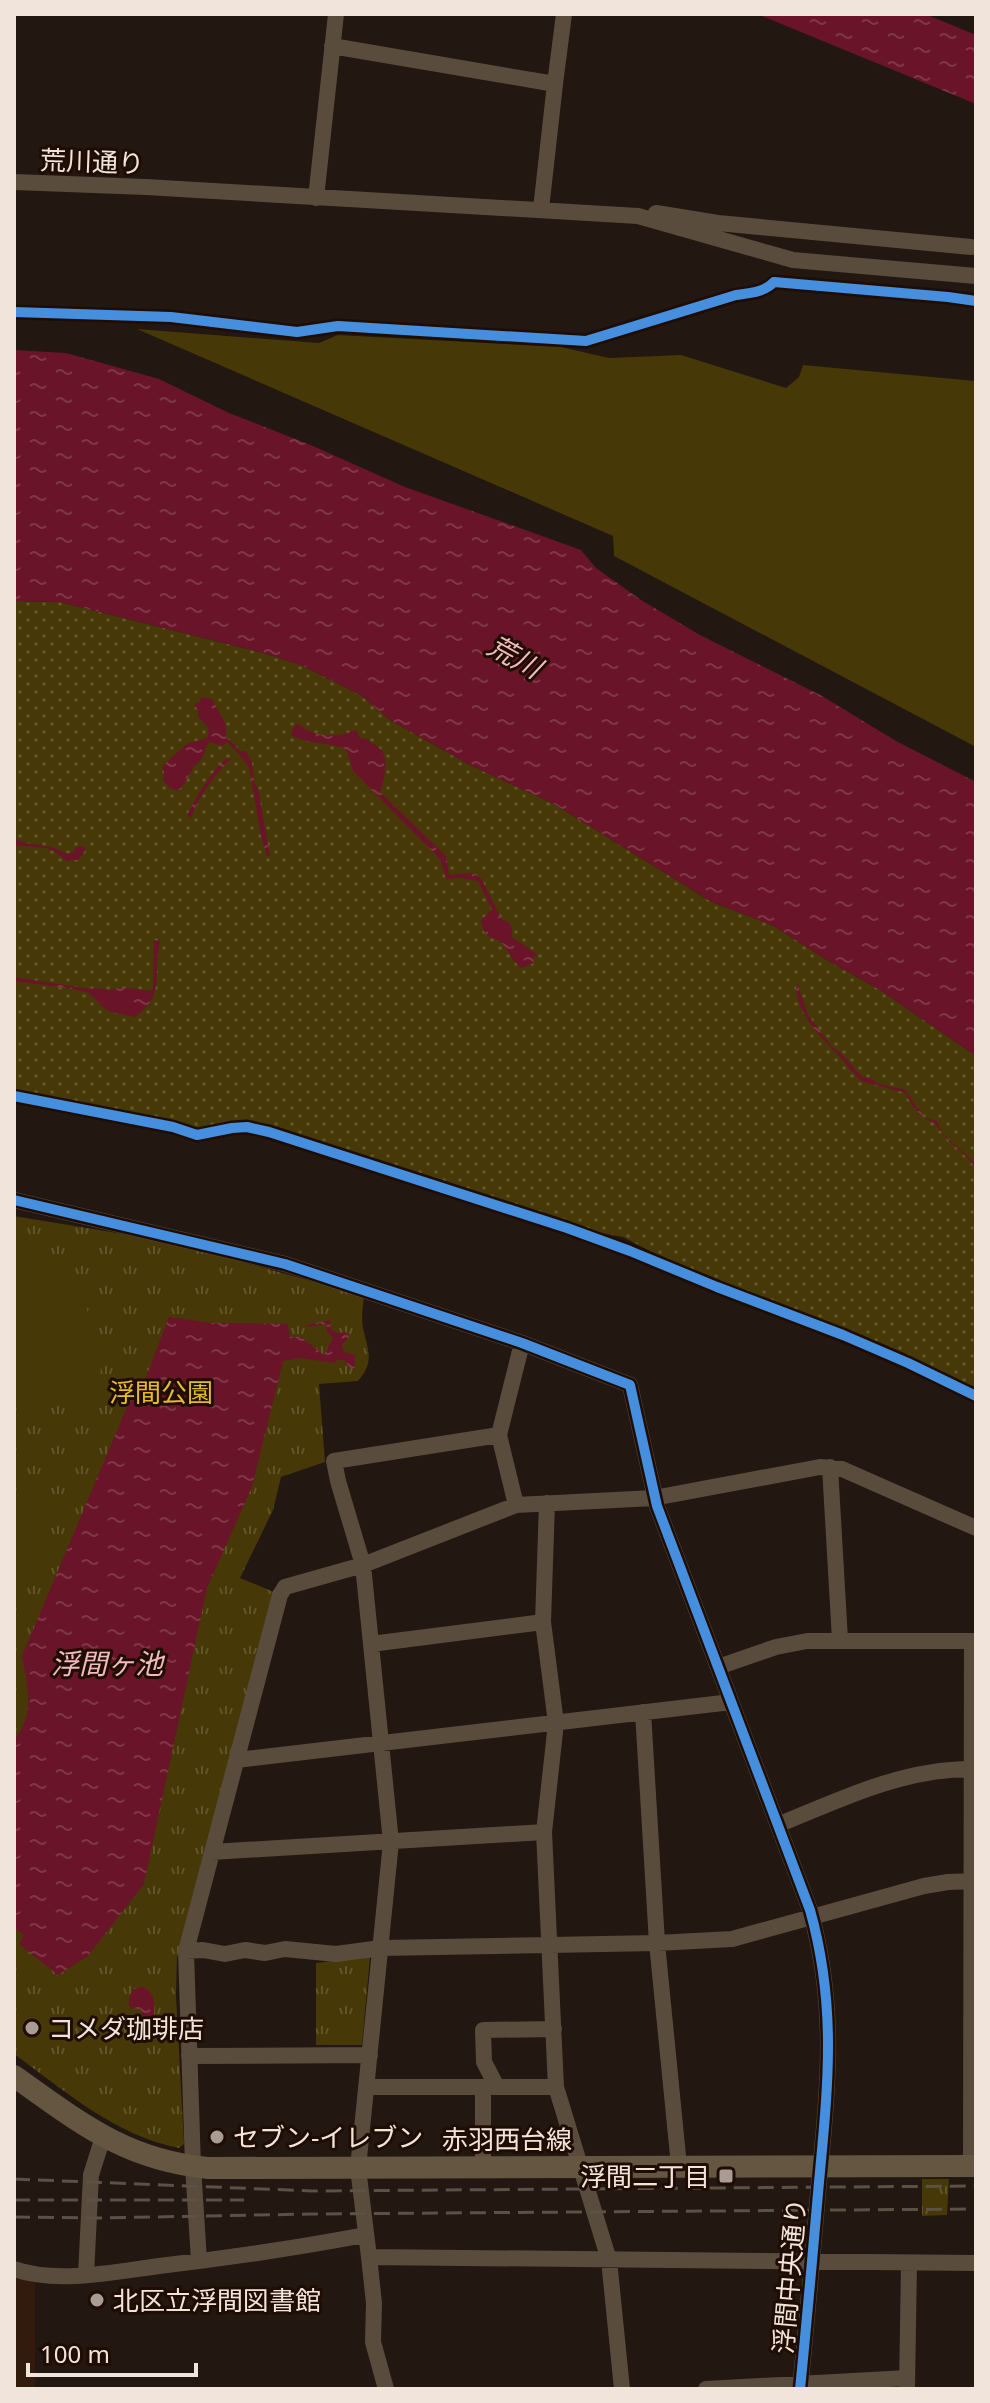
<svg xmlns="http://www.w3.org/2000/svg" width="990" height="2403" font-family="'Noto Sans','Noto Sans JP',sans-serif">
  <defs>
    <pattern id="grass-dots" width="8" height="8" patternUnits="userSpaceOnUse" patternTransform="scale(2)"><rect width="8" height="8" fill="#463807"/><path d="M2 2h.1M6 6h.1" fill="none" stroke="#61552b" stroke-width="1.8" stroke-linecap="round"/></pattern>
    <pattern id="park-tufts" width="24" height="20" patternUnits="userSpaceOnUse" patternTransform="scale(2)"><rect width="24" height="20" fill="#463807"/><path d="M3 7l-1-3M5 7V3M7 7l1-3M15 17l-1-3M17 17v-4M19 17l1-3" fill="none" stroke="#61552b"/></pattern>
    <pattern id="water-ripples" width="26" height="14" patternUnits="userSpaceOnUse" patternTransform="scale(2)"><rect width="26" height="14" fill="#691428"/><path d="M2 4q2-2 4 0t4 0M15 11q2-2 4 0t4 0" fill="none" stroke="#7f3647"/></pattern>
  </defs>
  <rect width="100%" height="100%" fill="#221711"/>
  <path fill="#321a0c" d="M14,2274L35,2278V2389H14Z"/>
  <path fill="url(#grass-dots)" d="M14,601L60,602L264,653L303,666L362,696L390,720L470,765L554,804L710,901L774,926L827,960L880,990L976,1056V1389L665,1259L623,1237L584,1230L242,1122L201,1130L125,1111L14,1090Z"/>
  <path fill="url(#park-tufts)" d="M14,1216L172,1242L364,1296C363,1306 361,1318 363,1328C368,1351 375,1361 358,1381L319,1384L325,1462L281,1477L273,1510L240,1578L274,1592L177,1958L176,1995L184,2144L179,2148C116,2136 65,2091 14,2054Z
    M370,1957L362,2045H316V1963Z
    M922,2179H949L947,2215L922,2216Z"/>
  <path fill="#463807" d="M137,329L319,343L338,335L561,347L609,358L681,355L786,388L799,377L803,365L975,381L976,747L614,556L613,536Z
    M14,1233L47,1252L81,1293L101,1349L100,1399H14Z
    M14,1505H42L40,1571L14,1570Z"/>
  <path fill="url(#water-ripples)" d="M757,14H925L976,35V104Z
    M14,350L66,353L159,379L229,413L313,446L405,487L581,550L596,568L641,600L700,635L822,696L896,741L976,782V1056L880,990L827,960L774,926L710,901L554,804L470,765L390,720L362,696L303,666L264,653L60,602L14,601Z
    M201,697L212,699C216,707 222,715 225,723C227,730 225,736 227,742L223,746L209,742C205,747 205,754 201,760C200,761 193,767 193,768C186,778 181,804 163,780L164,772L162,768C164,764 180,750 186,745C192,741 200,741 207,738C212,725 204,725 198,716V710L194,705L200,702Z
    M298,724C315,738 337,738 356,730L361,739L365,738C370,743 378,745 382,751C389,762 384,780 380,792L446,856L449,875L473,873L481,878L502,920L509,922L512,929V937L537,954L533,958L534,963L521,968C514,962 510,955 505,947C496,933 484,944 481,920L492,910L478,881L461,878L446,879L440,859L353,771L347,751L342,747L307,741L292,736L291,733L295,725Z
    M242,751H246L252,763L254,782L258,789L270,856H267L261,836L249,767L239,754Z
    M227,758L231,759C217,771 197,800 191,818L187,815C198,794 209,774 227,758Z
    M14,838C30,848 51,842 66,854L74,852L76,847L84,846L85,851L78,860H70L67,862L57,853L47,848L14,845Z
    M154,940L160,941C152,973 167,994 135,1017L111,1012L103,1007L89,993L68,988L14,981V977L90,989L95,988L111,990C117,987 141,988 147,991L153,989Z
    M797,983L808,1015L832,1047L841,1053L862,1077L870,1078L879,1084L906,1090C911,1101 919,1108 925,1118L937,1121L942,1133L975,1163L976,1169C965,1151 945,1142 935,1123C922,1119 911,1107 906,1093L861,1081C853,1074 847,1065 840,1057C823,1040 792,1009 797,983Z
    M169,1317L211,1323L288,1324L290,1337H301L324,1355L333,1338L327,1332V1324L307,1327V1325L330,1320L331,1330L338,1333L346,1332L349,1337L342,1345L344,1352L355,1355V1368H350L344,1360H338L334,1363L300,1358L283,1361L252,1487L207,1588L144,1884L88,1956L58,1975L19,1944L24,1935L14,1928V1739C36,1717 27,1682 22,1656L129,1402L138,1398Z
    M142,1987C158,1991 155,2013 152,2026H144L141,2009L131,2008L129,2006C129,1996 130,1988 142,1987Z"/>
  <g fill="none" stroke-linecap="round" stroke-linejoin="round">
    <path stroke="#691428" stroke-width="3" d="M227,740L241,754"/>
    <path stroke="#594c3c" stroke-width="16" d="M332,46L555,84L564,14
      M14,182L146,187L638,216L793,260L976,276
      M316,198L336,14
      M541,209L555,84
      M656,213L718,223L971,247
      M14,1200L285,1264L522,1343L630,1385L657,1506L810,1910C837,2006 828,2086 819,2182C813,2251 807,2320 800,2389
      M499,1435L334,1461L338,1481L363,1565L391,1842L358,2168L369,2257L976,2263
      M830,1467L840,1640
      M547,1503L543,1622L556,1723L544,1832L556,2087L609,2260L622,2389
      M516,1505L499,1435L522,1343
      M371,1644L543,1622
      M718,1667L776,1647L807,1641H976
      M643,1712L657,1943L679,2166
      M237,1760L731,1702
      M778,1825C841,1799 902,1769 971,1769
      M212,1852L544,1832
      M186,1951L203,1950L225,1954L245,1950L265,1953L285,1949L336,1954L381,1948L657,1943L732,1939L924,1886L948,1882L976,1881
      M189,2056L370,2055
      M366,2087H556
      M483,2087V2167
      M497,2087L484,2062L483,2030L554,2029
      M971,2166L972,1641
      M369,2257L374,2303L373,2342L386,2389
      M199,2261L193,2166L186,1951L280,1595L285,1587L363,1565L516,1505L654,1498L820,1467L842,1469L976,1528
      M14,2269C57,2284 114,2272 159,2266C228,2258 296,2248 365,2235
      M86,2275L91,2175L103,2137
      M706,2389L907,2378
      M907,2389L909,2263"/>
    <path stroke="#655641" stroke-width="22" d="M14,2076C79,2122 125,2160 208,2168L976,2166"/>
    <path stroke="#5b5147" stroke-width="3" stroke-dasharray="16 8" stroke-linecap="butt" d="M14,2179L312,2191L976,2186
      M14,2200H244
      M14,2217L101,2218L311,2214L976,2209"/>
    <g stroke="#1f0d03" stroke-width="15">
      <path id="cycleway" d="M14,312L171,317L297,332L338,326L586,341L736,295C750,293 763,293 774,282L948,297L976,301
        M14,1096L173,1127L197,1135L232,1128L247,1127L269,1132L567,1228L630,1251L717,1287L843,1335L908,1363L976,1396
        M14,1200L285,1264L522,1343L630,1385L657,1506L810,1910C837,2006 828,2086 819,2182C813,2251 807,2320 800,2389"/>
    </g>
    <use href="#cycleway" stroke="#468fdf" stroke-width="10"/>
  </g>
  <g fill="#a99c94" stroke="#1f0d03" stroke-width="3">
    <circle cx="32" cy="2028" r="8"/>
    <circle cx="217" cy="2137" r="8"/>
    <rect x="718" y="2168" width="16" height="16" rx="4"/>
    <circle cx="97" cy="2300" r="8"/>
  </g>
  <g text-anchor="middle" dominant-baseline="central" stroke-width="6" stroke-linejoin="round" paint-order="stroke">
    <g font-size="26" fill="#f1e4db" stroke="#1f0d03">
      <text transform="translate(92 161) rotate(2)">荒川通り</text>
      <text x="507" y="2139">赤羽西台線</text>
      <text transform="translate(789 2276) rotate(-85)">浮間中央通り</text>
    </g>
    <g font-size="26" fill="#e4bc2c" stroke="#1f0d03">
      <text x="161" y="1392">浮間公園</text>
    </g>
    <g font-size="26" fill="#f1e4db" stroke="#1f0d03" text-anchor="start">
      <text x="48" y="2028">コメダ珈琲店</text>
      <text x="233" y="2137">セブン-イレブン</text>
      <text x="710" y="2176" text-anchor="end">浮間二丁目</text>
      <text x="113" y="2300">北区立浮間図書館</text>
    </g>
    <g font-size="28" font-style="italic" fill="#f0babf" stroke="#1f0d03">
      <text transform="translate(515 656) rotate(29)">荒川</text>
      <text x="107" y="1663">浮間ヶ池</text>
    </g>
  </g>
  <rect width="990" height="2403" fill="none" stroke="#f1e4db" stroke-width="32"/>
  <path d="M28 2363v12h168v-12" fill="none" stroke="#f1e4db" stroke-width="4"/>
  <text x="40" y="2363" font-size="24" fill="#f1e4db" stroke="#1f0d03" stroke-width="6" paint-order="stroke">100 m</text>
</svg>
